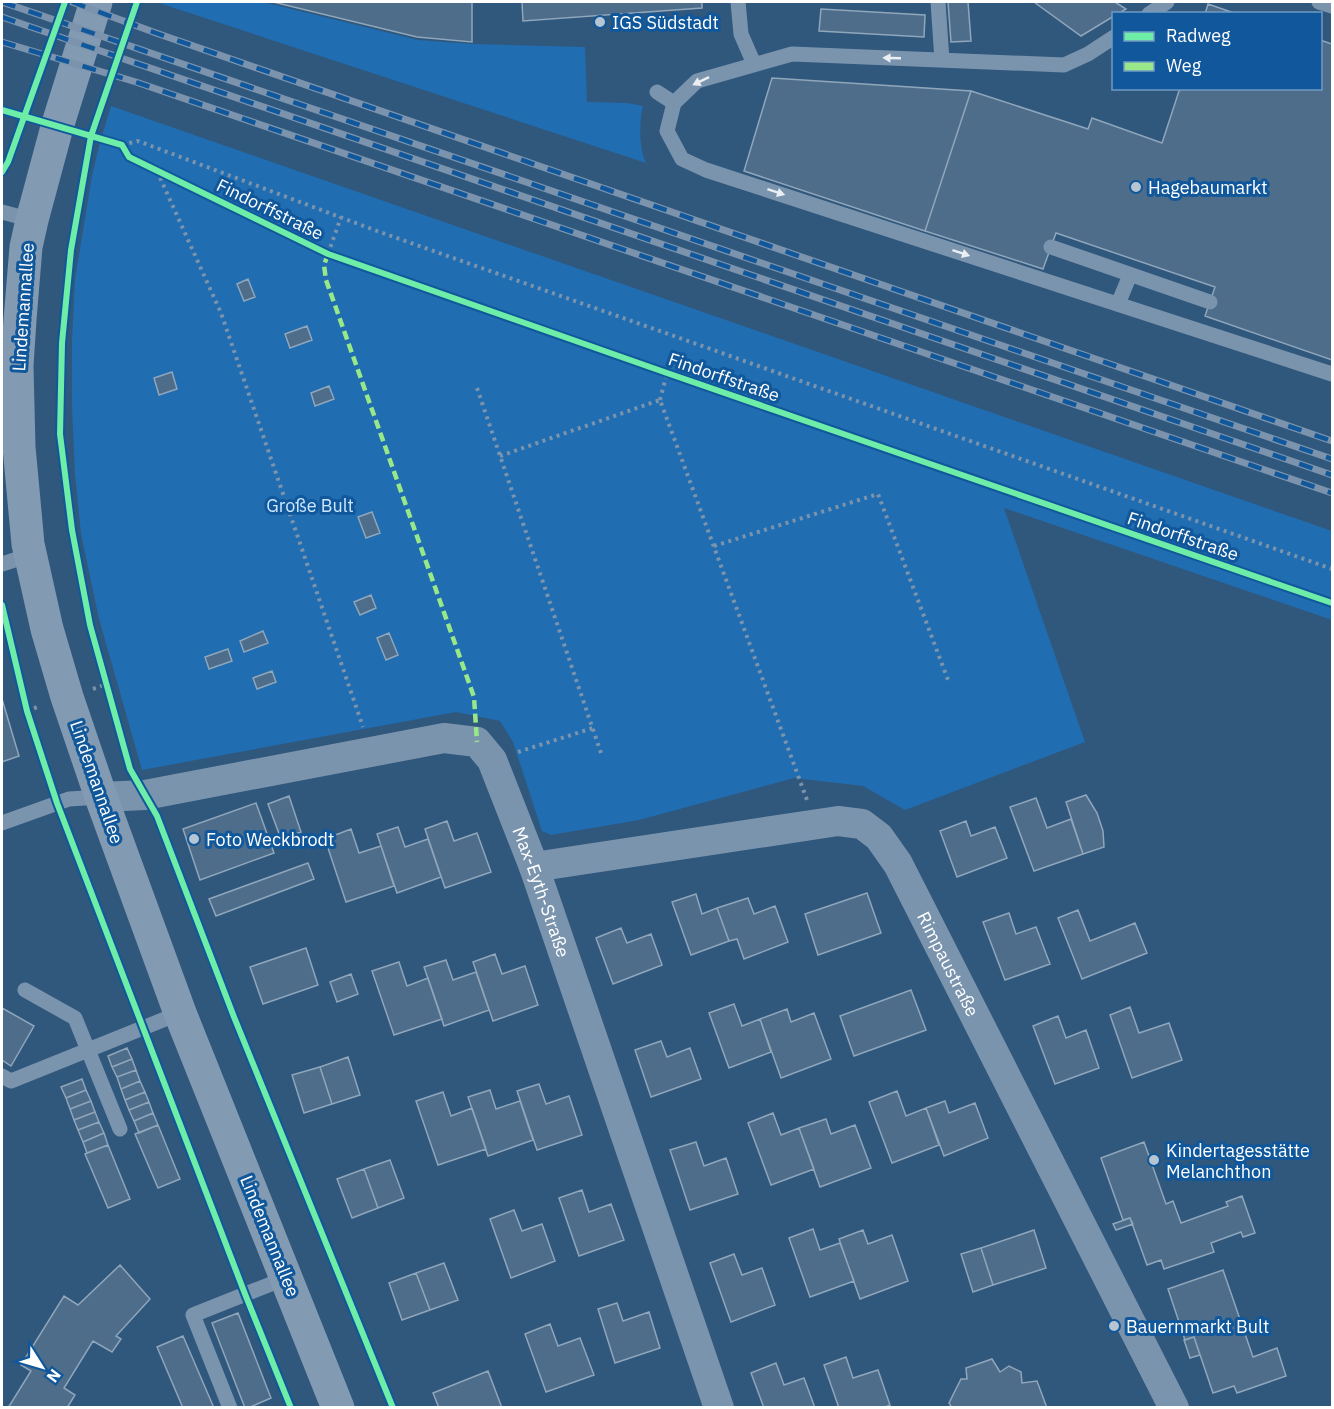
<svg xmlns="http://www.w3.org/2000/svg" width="1334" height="1409" font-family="'IBM Plex Sans',sans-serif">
  <rect width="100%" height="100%" fill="#30577c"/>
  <path fill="#216db1" d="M156,2H263L418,40L472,44L585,47L587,102L627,103L643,106C639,122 639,149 646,163Z
    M111,106L1332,531V620L1004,508L1085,742L905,810L863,786L794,778L639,820L551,835L542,831L513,742L500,721L456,712L142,770L99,619L81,534L75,475L72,407V341L75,279L92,176L100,142Z"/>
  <path fill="#4e6d8a" stroke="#8fa6bb" stroke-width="1.5" d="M273,2H472V42L417,37Z
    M522,2H702V8L523,21Z
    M948,2H968L971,41L951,42Z
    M1034,2H1115L1126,9L1118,14H1114V16L1081,36Z
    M1208,4L1237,14H1205Z
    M821,9L925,15L924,37L819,31Z
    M1320,40L1332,44V360L1205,316L1215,287L1056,233L1043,269L925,231L971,91L1088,129L1092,118L1162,143L1180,88H1320Z
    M772,78L971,91L925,231L744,171Z
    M248,279L255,297L244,301L237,284Z
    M307,326L312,340L290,348L285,334Z
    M172,372L177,389L159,395L154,378Z
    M329,386L334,399L315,406L311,393Z
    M372,512L380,533L366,538L358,517Z
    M371,595L376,608L360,615L354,602Z
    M263,631L268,643L244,652L240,641Z
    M389,633L398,655L386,660L377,638Z
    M228,649L232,661L209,669L205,657Z
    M272,671L276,682L257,689L253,678Z
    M2,699L19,756L2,762Z
    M1086,795L1097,813L1103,831L1104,847L1083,854L1066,802Z
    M289,796L301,832L281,839L268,804Z
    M1036,798L1047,828L1071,819L1083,854L1034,871L1010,807Z
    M256,803L274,853L200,880L183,829Z
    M447,821L454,841L477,833L491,872L445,888L425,829Z
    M966,821L971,836L995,827L1007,858L957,877L940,831Z
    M398,827L405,847L428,839L441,877L397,893L377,834Z
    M351,829L359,853L381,846L394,886L346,902L325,839Z
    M308,863L314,879L216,916L209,899Z
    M867,893L881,933L818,955L805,914Z
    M696,894L702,914L717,908L729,941L691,955L672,902Z
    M748,898L754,914L775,906L788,942L744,959L737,939L729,941L717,908Z
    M1078,910L1090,941L1135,923L1147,953L1082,979L1058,918Z
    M1009,913L1016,934L1036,927L1050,964L1005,980L983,922Z
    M621,928L627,943L651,934L662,965L613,984L596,938Z
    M306,948L318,985L263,1004L250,967Z
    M495,954L502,974L525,966L538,1005L493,1021L473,962Z
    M446,960L453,980L476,972L489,1010L444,1026L424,967Z
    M399,962L407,986L428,978L442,1019L394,1035L372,971Z
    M351,974L358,994L337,1002L330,982Z
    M911,990L926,1030L854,1056L840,1016Z
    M734,1004L742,1026L760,1019L771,1052L729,1068L709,1013Z
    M1130,1007L1139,1033L1169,1023L1182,1060L1132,1078L1110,1015Z
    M2,1008L34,1026L11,1066L2,1060Z
    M787,1009L791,1022L814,1013L831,1059L781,1078L760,1019Z
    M1058,1016L1066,1038L1086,1030L1099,1068L1055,1084L1033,1026Z
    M661,1041L667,1057L690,1048L701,1079L651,1097L635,1050Z
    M127,1048L132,1059L112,1067L108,1056Z
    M348,1057L360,1095L332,1104L320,1067Z
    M132,1059L136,1070L117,1077L112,1067Z
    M320,1067L332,1104L304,1113L292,1075Z
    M136,1070L140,1081L121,1089L117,1077Z
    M82,1079L86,1090L66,1098L61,1087Z
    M140,1081L145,1092L125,1100L121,1089Z
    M539,1084L546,1104L569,1096L582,1135L537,1150L517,1091Z
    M86,1090L91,1101L70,1109L66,1098Z
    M490,1090L496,1109L520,1101L533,1140L488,1156L468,1097Z
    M897,1091L906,1116L926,1108L939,1145L892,1163L869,1102Z
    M145,1092L149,1102L129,1110L125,1100Z
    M443,1092L451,1116L472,1108L486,1149L438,1165L416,1101Z
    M91,1101L95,1112L74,1120L70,1109Z
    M945,1101L949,1113L975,1103L988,1138L944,1156L926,1108Z
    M149,1102L153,1113L134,1121L129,1110Z
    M95,1112L99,1122L78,1130L74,1120Z
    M153,1113L158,1125L139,1133L134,1121Z
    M773,1113L781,1135L799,1128L814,1169L771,1185L748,1123Z
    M826,1119L831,1134L855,1125L871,1168L820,1187L799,1128Z
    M99,1122L104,1133L83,1142L78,1130Z
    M158,1125L180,1179L158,1188L135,1134Z
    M104,1133L108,1145L87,1153L83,1142Z
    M696,1142L704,1166L726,1158L738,1194L690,1210L670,1150Z
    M1144,1142L1166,1204L1173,1201L1181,1223L1228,1206L1226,1202L1242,1196L1255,1233L1243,1237L1241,1232L1211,1243L1214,1252L1164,1269L1161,1260L1147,1265L1130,1218L1123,1220L1101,1158Z
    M108,1145L130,1199L108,1208L85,1154Z
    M390,1160L404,1198L378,1208L364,1169Z
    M364,1169L378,1208L352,1218L337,1179Z
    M582,1190L589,1212L611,1204L624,1240L579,1256L559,1198Z
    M514,1210L522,1231L542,1224L555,1261L511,1278L490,1219Z
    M1130,1218L1133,1224L1116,1230L1113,1224Z
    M813,1229L820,1250L840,1243L854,1281L810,1297L789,1238Z
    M863,1230L868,1244L892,1235L908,1281L860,1299L839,1239Z
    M1034,1230L1046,1268L993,1285L981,1248Z
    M981,1248L993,1285L973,1292L961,1254Z
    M734,1254L742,1275L762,1268L775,1305L731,1322L710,1263Z
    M444,1263L458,1300L430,1310L416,1273Z
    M120,1265L150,1299L116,1336L121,1339L112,1352L93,1341L64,1388L75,1395L67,1408H8L31,1371L21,1365L64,1296L78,1305Z
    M1223,1270L1253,1357L1277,1348L1286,1376L1237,1393L1234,1386L1213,1393L1194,1337L1185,1340L1168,1289Z
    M416,1273L430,1310L402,1320L389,1283Z
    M617,1303L623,1321L649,1312L660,1348L615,1363L598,1309Z
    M238,1313L271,1398L248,1408H245L212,1323Z
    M550,1324L558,1346L580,1338L594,1375L546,1392L525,1334Z
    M183,1336L214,1408H183L157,1347Z
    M1194,1337L1200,1355L1190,1358L1184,1340Z
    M846,1357L853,1378L878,1370L890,1405L883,1408H839L824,1365Z
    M992,1359L1000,1372L1009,1366L1021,1372L1022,1383L1037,1381L1047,1408H952L949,1403L961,1379H967L966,1368Z
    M776,1363L784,1385L804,1378L815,1408H764L751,1373Z
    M488,1371L502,1408H439L433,1393Z"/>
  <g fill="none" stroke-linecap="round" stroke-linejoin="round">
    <path stroke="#7b94ae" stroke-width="4" stroke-dasharray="3 4.5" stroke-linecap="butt" d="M122,145L138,141L377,231L1332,569
      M157,171L221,313L363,727
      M328,254L341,217
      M477,388L602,756
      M660,400L667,373
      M500,456L660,400L807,800
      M714,546L878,494L948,680
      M93,689L107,684
      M27,711L40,706
      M518,752L593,728"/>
    <path stroke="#7b94ae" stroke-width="15" d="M738,2L741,34L754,64
      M938,2L942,60
      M1319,2L1332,6
      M1149,14L1167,2
      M1114,37L1088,54L1064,65L792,54L697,81L674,103L667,131L682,159L706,170L1332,374
      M657,92L674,103
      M2,212L32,220
      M1051,247L1210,302
      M1118,304L1130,275
      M2,564L30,555
      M2,823L69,799L101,797
      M25,990L75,1018L120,1129
      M2,1076L11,1081L180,1013
      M230,1408L193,1315L286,1278"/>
    <g stroke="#7b94ae" stroke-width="30">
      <path id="s1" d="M101,797L145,795L444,738L477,742L492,760L534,867L719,1408"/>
      <path id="s2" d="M534,867L838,821L862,824L879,837L898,864L1174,1408"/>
    </g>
    <path stroke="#829ab2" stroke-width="33" d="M96,2L57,127L32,220L26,247L20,320L17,366L19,447L28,544L47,629L67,697L101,797L180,1013L338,1408"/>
    <g stroke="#7b93ac" stroke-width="7">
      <path id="rail" d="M2,2L1332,459
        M72,2L156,33L1332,441
        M2,17L1332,475
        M2,42L136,82L1332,493"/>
    </g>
    <use href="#rail" stroke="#10589b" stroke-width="4.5" stroke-dasharray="14" stroke-linecap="butt"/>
    <path stroke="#98e88a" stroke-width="4.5" stroke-dasharray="9 4.5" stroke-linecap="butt" d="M328,254L324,265L326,280L474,697L477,742"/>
    <g stroke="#10589b" stroke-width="10">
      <path id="cycleway" d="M137,2L91,136L71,250L62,343L60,434L72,530L90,625L130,769L157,816L234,1017L393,1408
        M2,110L122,145L129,157L328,254L667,373L1332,603
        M2,172L8,162L65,2
        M2,605L27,711L57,803L245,1294L291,1408"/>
    </g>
    <use href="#cycleway" stroke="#6deda7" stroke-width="6"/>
  </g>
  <defs><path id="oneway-solid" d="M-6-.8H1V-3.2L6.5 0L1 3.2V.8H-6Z" transform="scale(1.5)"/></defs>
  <g fill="#ebeff3">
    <use href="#oneway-solid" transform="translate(892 58) rotate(-178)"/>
    <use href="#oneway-solid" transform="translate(701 81) rotate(154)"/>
    <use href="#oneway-solid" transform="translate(776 192) rotate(18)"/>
    <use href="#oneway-solid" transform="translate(961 253) rotate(18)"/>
  </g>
  <g fill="#b7c4d1" stroke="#10589b" stroke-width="2">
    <circle cx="600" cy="22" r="6"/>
    <circle cx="1136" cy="187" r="6"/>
    <circle cx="194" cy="839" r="6"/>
    <circle cx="1154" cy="1160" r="6"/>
    <circle cx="1114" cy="1326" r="6"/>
  </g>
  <g text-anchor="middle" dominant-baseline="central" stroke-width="6" stroke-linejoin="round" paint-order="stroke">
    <g font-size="18" fill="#fff" stroke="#10589b" text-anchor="start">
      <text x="612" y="22">IGS Südstadt</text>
      <text x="1148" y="187">Hagebaumarkt</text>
      <text x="206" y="839">Foto Weckbrodt</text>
      <text x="1166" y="1150">Kindertagesstätte<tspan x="1166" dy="21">Melanchthon</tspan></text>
      <text x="1126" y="1326">Bauernmarkt Bult</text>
    </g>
    <g font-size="18" fill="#fff" stroke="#10589b">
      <text transform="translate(270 209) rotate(26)">Findorffstraße</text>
      <text transform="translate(23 307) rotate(-86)">Lindemannallee</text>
      <text transform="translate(724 377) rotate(19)">Findorffstraße</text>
      <text transform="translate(1183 536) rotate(19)">Findorffstraße</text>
      <text transform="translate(97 782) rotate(71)">Lindemannallee</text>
      <text stroke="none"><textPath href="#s1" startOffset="546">Max-Eyth-Straße</textPath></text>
      <text stroke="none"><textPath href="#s2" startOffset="498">Rimpaustraße</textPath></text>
      <text transform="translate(270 1236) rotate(68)">Lindemannallee</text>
    </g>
    <g font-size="18" fill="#cde7fe" stroke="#10589b">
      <text x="310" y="505">Große Bult</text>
    </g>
  </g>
  <rect width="1334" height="1409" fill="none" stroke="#ffffff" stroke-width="6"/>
  <rect x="1112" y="12" width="210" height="78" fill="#10589b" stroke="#709bc3" stroke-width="1.5"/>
  <rect x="1124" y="32" width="30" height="9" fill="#6deda7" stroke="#709bc3" stroke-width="1.5"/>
  <text x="1166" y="42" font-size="18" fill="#ffffff">Radweg</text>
  <rect x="1124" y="62" width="30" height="9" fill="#98e88a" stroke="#709bc3" stroke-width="1.5"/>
  <text x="1166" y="72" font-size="18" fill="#ffffff">Weg</text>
  <g transform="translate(42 1367) rotate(127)" stroke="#10589b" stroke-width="4.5" paint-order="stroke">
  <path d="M0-4.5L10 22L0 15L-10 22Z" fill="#ffffff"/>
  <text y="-9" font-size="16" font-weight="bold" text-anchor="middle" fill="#ffffff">N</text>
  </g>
</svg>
